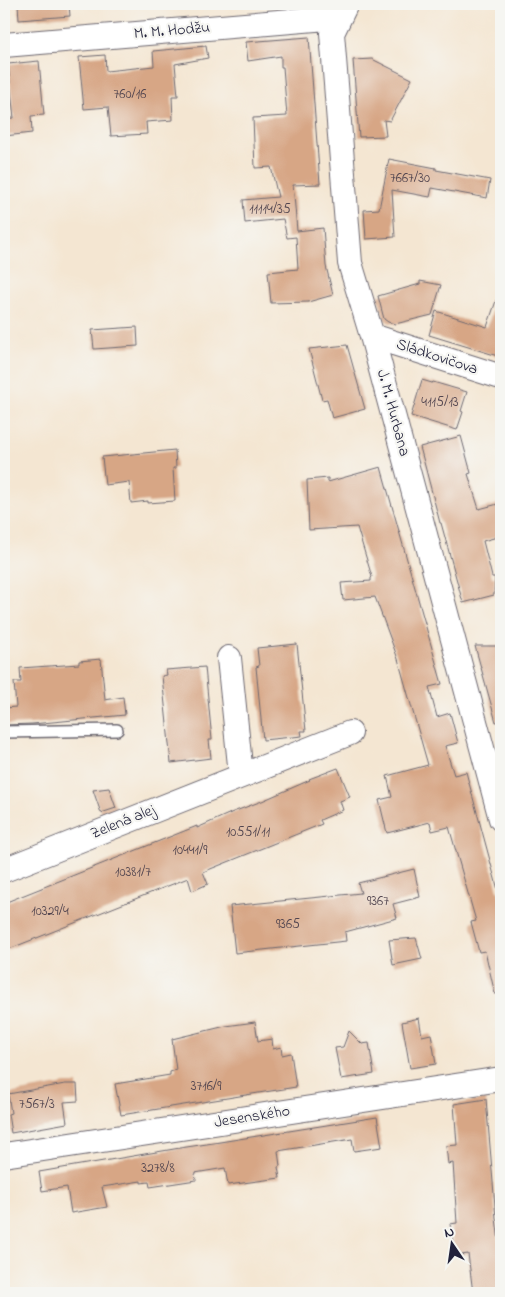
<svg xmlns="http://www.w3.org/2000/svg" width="505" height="1297" font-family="'Indie Flower',sans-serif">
  <rect width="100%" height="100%" fill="#f6f6f2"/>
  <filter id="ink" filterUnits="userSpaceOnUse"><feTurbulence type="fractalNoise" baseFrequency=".02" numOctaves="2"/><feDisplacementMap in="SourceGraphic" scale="10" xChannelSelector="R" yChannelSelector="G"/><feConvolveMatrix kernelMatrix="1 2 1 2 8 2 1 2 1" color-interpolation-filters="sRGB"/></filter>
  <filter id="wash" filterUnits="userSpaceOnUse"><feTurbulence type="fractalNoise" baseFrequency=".0096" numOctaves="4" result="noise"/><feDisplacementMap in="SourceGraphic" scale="20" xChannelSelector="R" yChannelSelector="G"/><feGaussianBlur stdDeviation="1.12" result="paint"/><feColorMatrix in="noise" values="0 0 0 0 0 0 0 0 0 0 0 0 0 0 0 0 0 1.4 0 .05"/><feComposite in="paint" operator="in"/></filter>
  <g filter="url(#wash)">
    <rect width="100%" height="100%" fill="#f4e6d2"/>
    <g id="blocks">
      <path fill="#d7a685" d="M18,4H69L70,16L19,20Z
        M309,37L320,184L293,185L294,195L297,231L323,228L326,266L333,295L308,302L271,303L268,272L298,269L296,237L287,238L283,219L245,223L243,200L278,197L271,167L255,168L253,118L287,116L283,67H281V56L248,61L246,42Z
        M206,46L208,58L175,64L178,96H172L173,120L146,122L147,134L111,136L108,107L84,109L79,57L105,55L106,71L154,66L153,51Z
        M372,59L412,79L390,121L384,120L386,136L359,137L353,60Z
        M39,61L44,115L31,116L32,133L4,136V119L14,118L8,64Z
        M389,159L436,168V170L490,180L487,198L432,188L430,197L392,190L395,237L366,239L364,210L379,209Z
        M420,281L441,285L432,315L395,324L388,322L384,319L378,296L420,284Z
        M498,295L501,296V357L429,335L436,311L487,327Z
        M137,327L138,346L94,349L92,330Z
        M347,345L365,409L332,418L327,399L322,400L309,349Z
        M422,380L432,383L433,382L467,392L461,411L463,412L457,430L411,416Z
        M461,436L471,473L468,474L479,509L498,504L501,516V536L483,541L492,577H495L494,595L463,603L441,523H440L420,447Z
        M175,450L176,468H173L175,501L148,503V501L131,503L129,482L105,485L102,457Z
        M381,467L442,684L429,687L437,717L450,713L458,743L445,746L454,775L466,772L501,901V993L495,994L485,951L479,952L471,922L476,921L449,827L432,831L430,822L387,833L379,800L392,797L387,776L428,765L398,659L375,597L343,600L341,583L371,581V578L372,577L357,527L309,530L307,480L328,478V482Z
        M297,644L306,731H301L302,736L263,740L256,667L259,666L257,648Z
        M475,646H501V721L496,722Z
        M101,659L105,700L123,697L125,715L32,724L4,725V708L16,707L14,682H21L20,668L79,664V661Z
        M205,667L212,740H209L211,758L171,763L162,676L167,675L166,670Z
        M338,768L350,797L340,801L343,810L320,820L322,824L203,872L208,884L192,891L188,878L4,951V903L197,826V828L233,812L262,801L310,780L309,779Z
        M109,788L116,808L101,813L93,790Z
        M414,869L420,897L393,904L397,918L345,932L346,941L235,953L230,906L361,893L358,883Z
        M416,938L422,959L393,965L389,940Z
        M419,1018L422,1036L431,1034L436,1064L410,1068L402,1022Z
        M255,1022L258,1041L272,1039L273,1049L281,1047L282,1055L291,1053L296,1087L121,1115L115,1084L170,1075V1072L176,1070L172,1039L226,1026Z
        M349,1031L362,1044L369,1043L374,1074L341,1079L335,1048L343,1047Z
        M65,1084H77L78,1101L64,1102L67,1123L11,1133L8,1114L11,1113L8,1094Z
        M486,1099L496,1218L501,1258V1293H473L468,1254L455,1256L450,1224L457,1223L453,1163L448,1164L446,1146L457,1145L454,1104Z
        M377,1117L382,1147L354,1151L352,1139L278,1151L280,1166L278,1167L280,1178L228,1185L225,1168L195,1173L196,1180L150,1187L149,1182L141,1183V1181L102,1187L107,1207L71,1213L67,1187L42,1191L39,1172L180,1148L220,1142Z"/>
    </g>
  </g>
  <g filter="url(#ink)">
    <use href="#blocks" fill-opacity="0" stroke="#6c6770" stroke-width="1"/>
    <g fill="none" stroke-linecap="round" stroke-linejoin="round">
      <g stroke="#6c6770" stroke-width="14">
        <path id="service" d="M4,732L117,730"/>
      </g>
      <g stroke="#6c6770" stroke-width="26">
        <path id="minor" d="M346,4L332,33L350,263L372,336L501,819
          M4,45L339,17
          M372,336L501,377
          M229,658L241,775
          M4,870L350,733
          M4,1155L501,1079"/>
      </g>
      <use href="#service" stroke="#fff" stroke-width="11"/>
      <use href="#minor" stroke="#fff" stroke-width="24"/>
    </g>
  </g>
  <g text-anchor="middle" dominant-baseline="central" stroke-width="4.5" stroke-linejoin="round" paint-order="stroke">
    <g font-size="14" fill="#4f434e">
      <text x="130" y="94">760/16</text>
      <text x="410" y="178">7667/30</text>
      <text x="270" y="209">11114/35</text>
      <text x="440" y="402">4115/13</text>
      <text x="248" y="832">10551/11</text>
      <text x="190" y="850">10441/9</text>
      <text x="133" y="872">10381/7</text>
      <text x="378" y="901">9367</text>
      <text x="50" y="911">10329/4</text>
      <text x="288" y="924">9365</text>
      <text x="206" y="1086">3716/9</text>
      <text x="37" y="1104">7567/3</text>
      <text x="158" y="1168">3278/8</text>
    </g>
    <g font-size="16" fill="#22223b" stroke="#f6f6f2">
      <text transform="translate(172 31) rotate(-5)">M. M. Hodžu</text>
      <text transform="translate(437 357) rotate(18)">Sládkovičova</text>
      <text transform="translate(393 413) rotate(75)">J. M. Hurbana</text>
      <text transform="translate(123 822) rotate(-22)">Zelená alej</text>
      <text transform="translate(252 1117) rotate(-9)">Jesenského</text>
    </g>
  </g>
  <rect width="505" height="1297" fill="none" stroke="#f6f6f2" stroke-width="20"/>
  <g transform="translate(452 1244) rotate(347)" stroke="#f6f6f2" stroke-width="4" paint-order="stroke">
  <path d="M0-4L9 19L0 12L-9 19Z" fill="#22223b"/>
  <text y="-8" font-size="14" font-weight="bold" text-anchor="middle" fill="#22223b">N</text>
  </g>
</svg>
